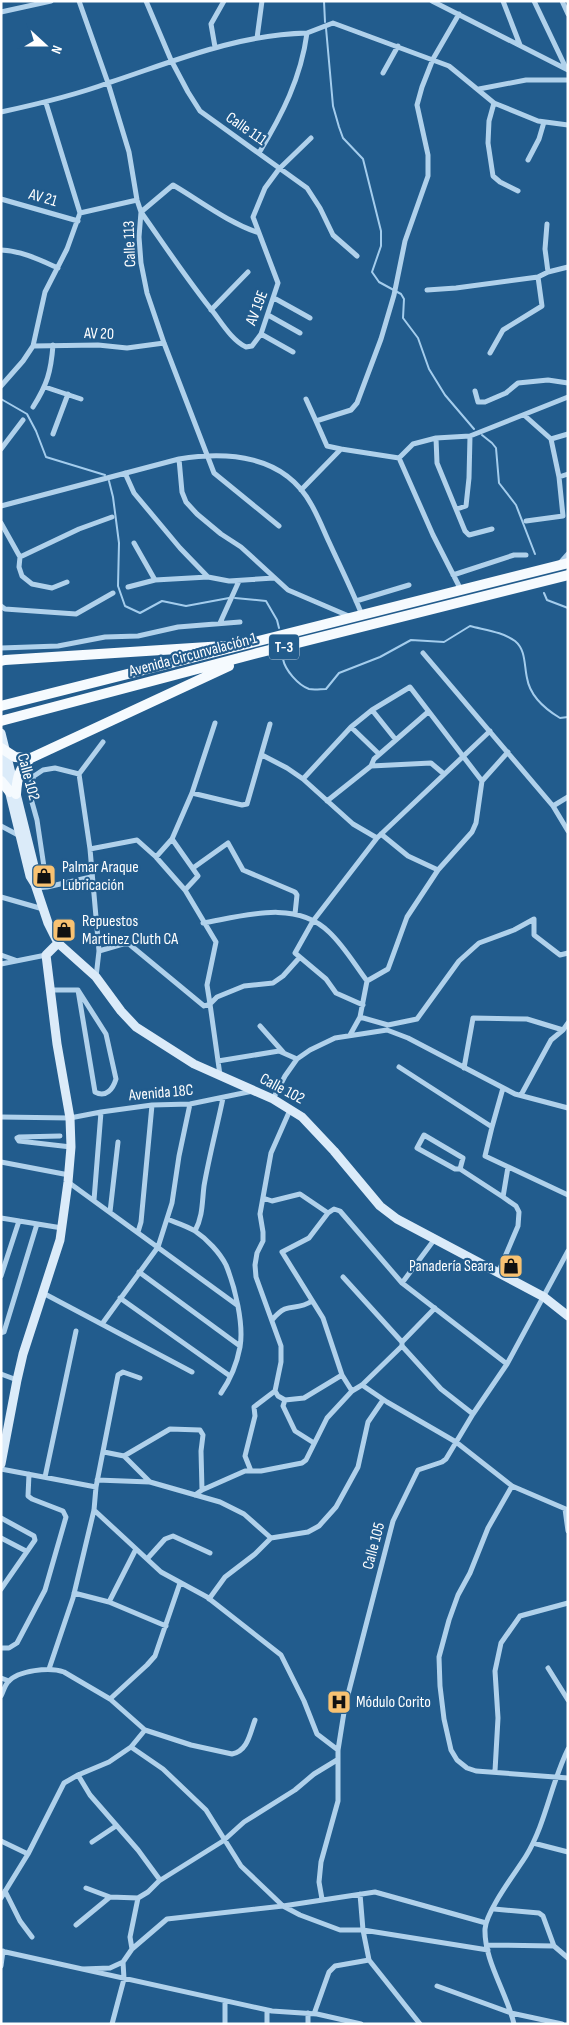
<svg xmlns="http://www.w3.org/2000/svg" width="569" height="2025" font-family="'Sofia Sans Condensed',sans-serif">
  <rect width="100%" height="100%" fill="#225c8d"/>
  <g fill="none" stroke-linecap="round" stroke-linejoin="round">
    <path stroke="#a4cded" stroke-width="2" d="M324,1L325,22
      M326,28L333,106L339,127L343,138L363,159L381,231V246L372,272L379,282L401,294L404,299L403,318L418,338L429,369L445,395L474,429
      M1,399L27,414L36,431L46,457L105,475
      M482,435L492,443L496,448L499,483L516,505L535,554
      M109,481L113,497L119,543L118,586L125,606L140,613L162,601L186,606L229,598
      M544,593L547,600L568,608
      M235,598L266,601L277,620L279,628
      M283,659C285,670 298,685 309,689C314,690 321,689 326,689L339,673L380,657L411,640L444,642L470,626C485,630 503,632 515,641C526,650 524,665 527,678C530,696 545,709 560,718L568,717"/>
    <path stroke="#b0d1eb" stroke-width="5" d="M79,1L108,83L129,152L137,200L141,212L139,237L141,263L147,293L164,343L214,473L279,526
      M146,1L171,60L188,92L200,111L307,188L320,208L333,235L357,256
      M432,1L568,70
      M503,1L520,45
      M534,1L566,68
      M562,1L568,14
      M1,12L51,1
      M257,38L262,1
      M215,47L211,24L224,1
      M383,73L398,46
      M479,89L526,80H568
      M494,103L489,121L488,143L493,176L500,182L518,191
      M1,112C38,104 73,96 108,83C175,61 235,35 307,33
      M259,153C282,115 301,78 307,33L333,23L449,66L494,103L538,121L568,125
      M528,160L539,139L544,122
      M1,199L78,221
      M80,213L137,200
      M547,224L545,249L548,272
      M259,233C227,222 202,202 173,185L141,212C165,246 188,281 214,313C223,325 233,341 246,347L252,346L261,334L278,283L253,217L265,188L279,169L311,138
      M1,250C22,251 40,260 58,268
      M427,290L456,288L538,277L548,272L568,267
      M274,298L310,318
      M211,310L248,272
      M268,315L300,333
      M261,334L293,352
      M33,346L98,345L127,348L164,343
      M490,353L503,330L542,306L538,277
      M1,386L23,361L33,346L45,292L67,249L80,213L46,103
      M45,387L81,399
      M475,391L478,402H485L506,393L518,383L548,380L568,383
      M306,399L316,421
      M33,407C47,385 51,372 53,345
      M524,415L551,439L559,477L563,516L526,521
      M53,434L68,394
      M436,438L437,463L465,531L469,535L492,529
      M551,439L568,434
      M1,449L23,420
      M341,449L327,446L316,421L351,410L357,403L381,339L394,295L405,241L428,176V155L417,105L422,87L433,59L459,14
      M399,458L433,535L461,590
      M179,459L182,492L186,502L197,514L221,534L241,547L288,590L351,617
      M125,473L134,493L180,548L208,577L229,581L274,578
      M559,477L568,474
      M301,490L341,449L399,458L413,444L436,438L470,436L568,397
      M1,506L179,459C228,451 284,455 311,504C318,516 323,529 329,542C340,566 352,590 362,615
      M457,509L466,506L469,478L470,436
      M1,523L20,557L79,529L112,517
      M134,543L155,580
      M20,557L19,567L22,576L32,584L52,588L67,582
      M560,563L568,554
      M453,575L514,555H526
      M128,587L155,580L208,577
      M356,601L409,585
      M1,606L5,609L76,614L113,593
      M220,623L239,581
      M1,648L58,646L105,637L138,636L178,627L240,622
      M423,653L553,806L568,831
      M372,710L396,740
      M351,727L379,754
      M262,755L287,768L303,779L353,824L377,838
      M371,766L374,759L428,712
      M303,779L351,727L372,710L410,687L482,781
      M192,793L242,805L247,804L270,724
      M327,801L371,766L431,763L444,774
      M553,806L568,797
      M1,826L20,836
      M381,834L408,856L438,870
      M172,839L198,876L185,890
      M90,849L137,840L156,857L185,890L216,942L207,985L210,1004
      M156,857L172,839L192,793L215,723
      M193,868L228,843L243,870L295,892L297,895L295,914
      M47,887L37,820L30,795V785L34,776L43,770L55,768L79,774
      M36,888L47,887L91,877
      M1,897L43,909
      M203,923C243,916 296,899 329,932C344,946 355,965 367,981L360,1017L350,1035
      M99,951L123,944H129L204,1006L210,1004L220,1075
      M1,955L15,960
      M1,964L46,955
      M96,977L99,951L90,849L79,774L103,742
      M367,981L388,969L407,917L438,870L472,832L476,823L482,781L508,752
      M50,990H78
      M78,990L106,1034L116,1079C113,1089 106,1098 95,1092Z
      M210,1004L217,997L244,986L273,983L283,976L300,957
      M363,1005L336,993L326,979L295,953L313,921L377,838L490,731
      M360,1017L388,1025L417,1019L459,961L479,943L514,930L534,919V935L560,955L568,953
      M260,1026L283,1052
      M218,1061L279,1051L297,1059
      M399,1067L492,1127L485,1156L568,1195
      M464,1068L473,1018L527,1019L563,1030
      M521,1095L551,1040L563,1030L568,1023
      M273,1099L285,1076L297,1059L310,1050L335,1038L387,1030L408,1038L515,1094L568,1108
      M1,1117L70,1118L101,1112L152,1105L190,1104L253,1091
      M492,1127L503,1088
      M60,1136L19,1137L17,1138L19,1141L71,1147
      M1,1162L69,1175
      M460,1169L463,1158L424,1135L417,1148L455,1169H460L503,1197
      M68,1182L237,1305
      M263,1198L272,1201L300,1194L328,1213L334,1209L340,1211L402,1283L507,1364
      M94,1200L101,1112
      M110,1212L118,1142
      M328,1213L309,1238L282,1252L323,1318L342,1375
      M1,1218L62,1228
      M167,1219C177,1223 187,1226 195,1231C207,1239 220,1253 226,1265C235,1287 244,1324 240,1347C237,1363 230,1380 221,1393
      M195,1231C203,1216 202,1202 204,1186C209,1157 217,1127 223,1098
      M138,1232L141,1222L152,1105
      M139,1272L240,1346
      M498,1273L518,1226L519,1212L516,1206L503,1197L508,1167
      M1,1276L19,1221
      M343,1277L402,1342V1346L441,1389L473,1414
      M402,1283L434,1240
      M43,1293L192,1372
      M120,1298L230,1376
      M272,1320C290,1299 294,1313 312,1301
      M102,1324L158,1247L172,1203L179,1156L190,1104
      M1,1333L4,1332L37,1224
      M402,1342L435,1308
      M1,1374L17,1380
      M362,1385L387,1402L456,1442L512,1486L568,1510
      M275,1391L278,1396L285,1400
      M314,1443L295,1431L283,1406L285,1400L304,1398L342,1375L352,1391
      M104,1452L124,1456L170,1429L200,1430L203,1435L201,1451L202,1490
      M124,1456L150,1482
      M1,1469L96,1487
      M251,1471L245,1456L255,1416L254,1407L275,1391L281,1362V1346L256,1277L255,1265L257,1253L263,1241V1232L260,1214L271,1153L290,1110
      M45,1477L76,1331
      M97,1480L150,1482L220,1502L244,1514L271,1538
      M512,1486L488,1528L470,1573L458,1595L449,1620L439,1657L440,1686L444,1719L451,1750L457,1760L467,1768L476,1771L568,1778
      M195,1495L202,1490L245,1471H261L302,1463L306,1460L327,1418L352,1391L362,1385L402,1346
      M565,1509L568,1531
      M94,1510L161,1572L207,1597L281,1655L304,1701L317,1734L338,1750
      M1,1518L34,1536L35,1540L1,1589
      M1,1538L26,1551
      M147,1559L165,1539L173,1536L210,1553
      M74,1593L109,1602L166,1626
      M209,1599L225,1577L255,1554L271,1538L308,1532L319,1526L336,1507L358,1467L368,1422L383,1400
      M109,1602L136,1549
      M1,1648H9L17,1643L45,1590L66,1517L63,1511L32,1499L28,1496L29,1474
      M548,1668L568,1700
      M49,1669L73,1598L94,1510L96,1487L118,1375L123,1372L140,1378
      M1,1678L9,1681
      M1,1696C3,1692 5,1685 8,1682C18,1670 50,1667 64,1672L110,1699L145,1730L191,1745L232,1754C248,1751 250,1733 255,1720
      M110,1699L147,1665L155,1656L180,1583
      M131,1747L163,1769L206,1810L241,1866L283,1906L300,1915L340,1930H363L488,1950
      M495,1771L498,1718L495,1671L501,1643L520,1616L568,1603
      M78,1775L90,1795L138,1850L160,1880
      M1,1841L28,1854
      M92,1842L116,1826
      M533,1843L568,1852
      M86,1888L110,1897
      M5,1891L20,1921L32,1937
      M360,1894L363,1930L369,1960L420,2024
      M1,1898L28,1854L64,1783L78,1775L109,1762L131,1747L145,1730
      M322,1899L319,1882L321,1862L338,1801V1750L345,1706L393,1521L418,1470L442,1462L446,1459L473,1414L507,1364L568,1251
      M494,1909L539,1913L543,1916L554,1946L568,1958
      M76,1925L110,1897L138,1898L148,1892L159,1881L223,1841L244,1822L295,1790L314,1774L337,1760
      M487,1945L554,1946
      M132,1949L130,1937L138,1898
      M1,1951L272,2011L317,2014L361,2024
      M1,1966L3,1951
      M83,1969L110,1968L123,1962L132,1949L167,1919L283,1906L375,1892L486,1923
      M437,1986L511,2013L562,2024
      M225,2001V2024
      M314,2014L329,1972L335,1966L369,1960
      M112,2024L124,1979L123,1962
      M267,2024V2010
      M308,2024V2013
      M514,2024C507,1993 484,1961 485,1929C486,1911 516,1872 526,1856C546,1823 551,1783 568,1749"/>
    <path stroke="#dbebf9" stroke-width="9" d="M1,733L36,874L35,884
      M1,757L30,876L35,884L48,923L58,943L96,977L121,1011L136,1027L194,1064L273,1099L302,1117L334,1151L380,1206L397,1219L544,1297L568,1316
      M1,1464L17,1380L23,1354L60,1240L68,1182L71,1147L70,1118L57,1044L46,955L58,943"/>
    <path stroke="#f5fafe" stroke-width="10" d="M1,661L5,660L224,646
      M1,706L568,563
      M1,721L254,654L568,575
      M1,748L15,757L31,758
      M1,781L10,792
      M16,794C17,778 19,768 31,758L229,666"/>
  </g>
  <defs>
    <g id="shop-square" transform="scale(1.25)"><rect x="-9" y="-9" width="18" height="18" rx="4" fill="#f8c272" stroke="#225c8d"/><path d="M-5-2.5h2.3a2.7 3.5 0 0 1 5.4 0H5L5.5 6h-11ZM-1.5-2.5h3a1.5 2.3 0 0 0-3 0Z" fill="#111"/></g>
    <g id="hospital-square" transform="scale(1.25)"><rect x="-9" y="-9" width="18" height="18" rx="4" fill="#f8c272" stroke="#225c8d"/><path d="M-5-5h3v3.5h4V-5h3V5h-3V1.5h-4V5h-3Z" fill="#111"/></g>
  </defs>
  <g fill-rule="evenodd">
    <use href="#shop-square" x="44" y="876"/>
    <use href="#shop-square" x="64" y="930"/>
    <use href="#shop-square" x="511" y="1266"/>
    <use href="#hospital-square" x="339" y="1702"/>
  </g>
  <g text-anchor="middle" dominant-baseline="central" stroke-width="4.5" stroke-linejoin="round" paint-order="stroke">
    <rect fill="#225c8d" stroke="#bdcedd" stroke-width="1" x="269" y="634.5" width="30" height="25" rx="4"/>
    <g font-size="15" font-weight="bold" fill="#fff">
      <text x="284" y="647">T-3</text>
    </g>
    <g font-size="16" fill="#fff" stroke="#225c8d">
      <text transform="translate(246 129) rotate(35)">Calle 111</text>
      <text transform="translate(43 198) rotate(16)">AV 21</text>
      <text transform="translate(130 244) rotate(-92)">Calle 113</text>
      <text transform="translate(257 308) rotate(-69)">AV 19E</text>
      <text transform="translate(99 334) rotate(2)">AV 20</text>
      <text transform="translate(193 655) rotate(-15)">Avenida Circunvalación 1</text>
      <text transform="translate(28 777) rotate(75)">Calle 102</text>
      <text transform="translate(282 1089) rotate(28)">Calle 102</text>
      <text transform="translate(161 1093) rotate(-5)">Avenida 18C</text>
      <text transform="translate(374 1546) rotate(-75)">Calle 105</text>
    </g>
    <g font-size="16" fill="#fff" stroke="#225c8d" text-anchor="start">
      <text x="62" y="867">Palmar Araque<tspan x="62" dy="18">Lubricación</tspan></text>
      <text x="82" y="921">Repuestos<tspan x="82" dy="18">Martinez Cluth CA</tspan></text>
      <text x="494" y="1266" text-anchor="end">Panadería Seara</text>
      <text x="356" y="1702">Módulo Corito</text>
    </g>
  </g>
  <rect width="569" height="2025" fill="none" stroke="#ffffff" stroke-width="5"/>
  <g transform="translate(45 45) rotate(111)" stroke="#225c8d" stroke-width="4" paint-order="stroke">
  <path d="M0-4L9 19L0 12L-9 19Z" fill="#ffffff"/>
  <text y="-8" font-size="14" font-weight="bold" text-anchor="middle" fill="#ffffff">N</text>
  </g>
</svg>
